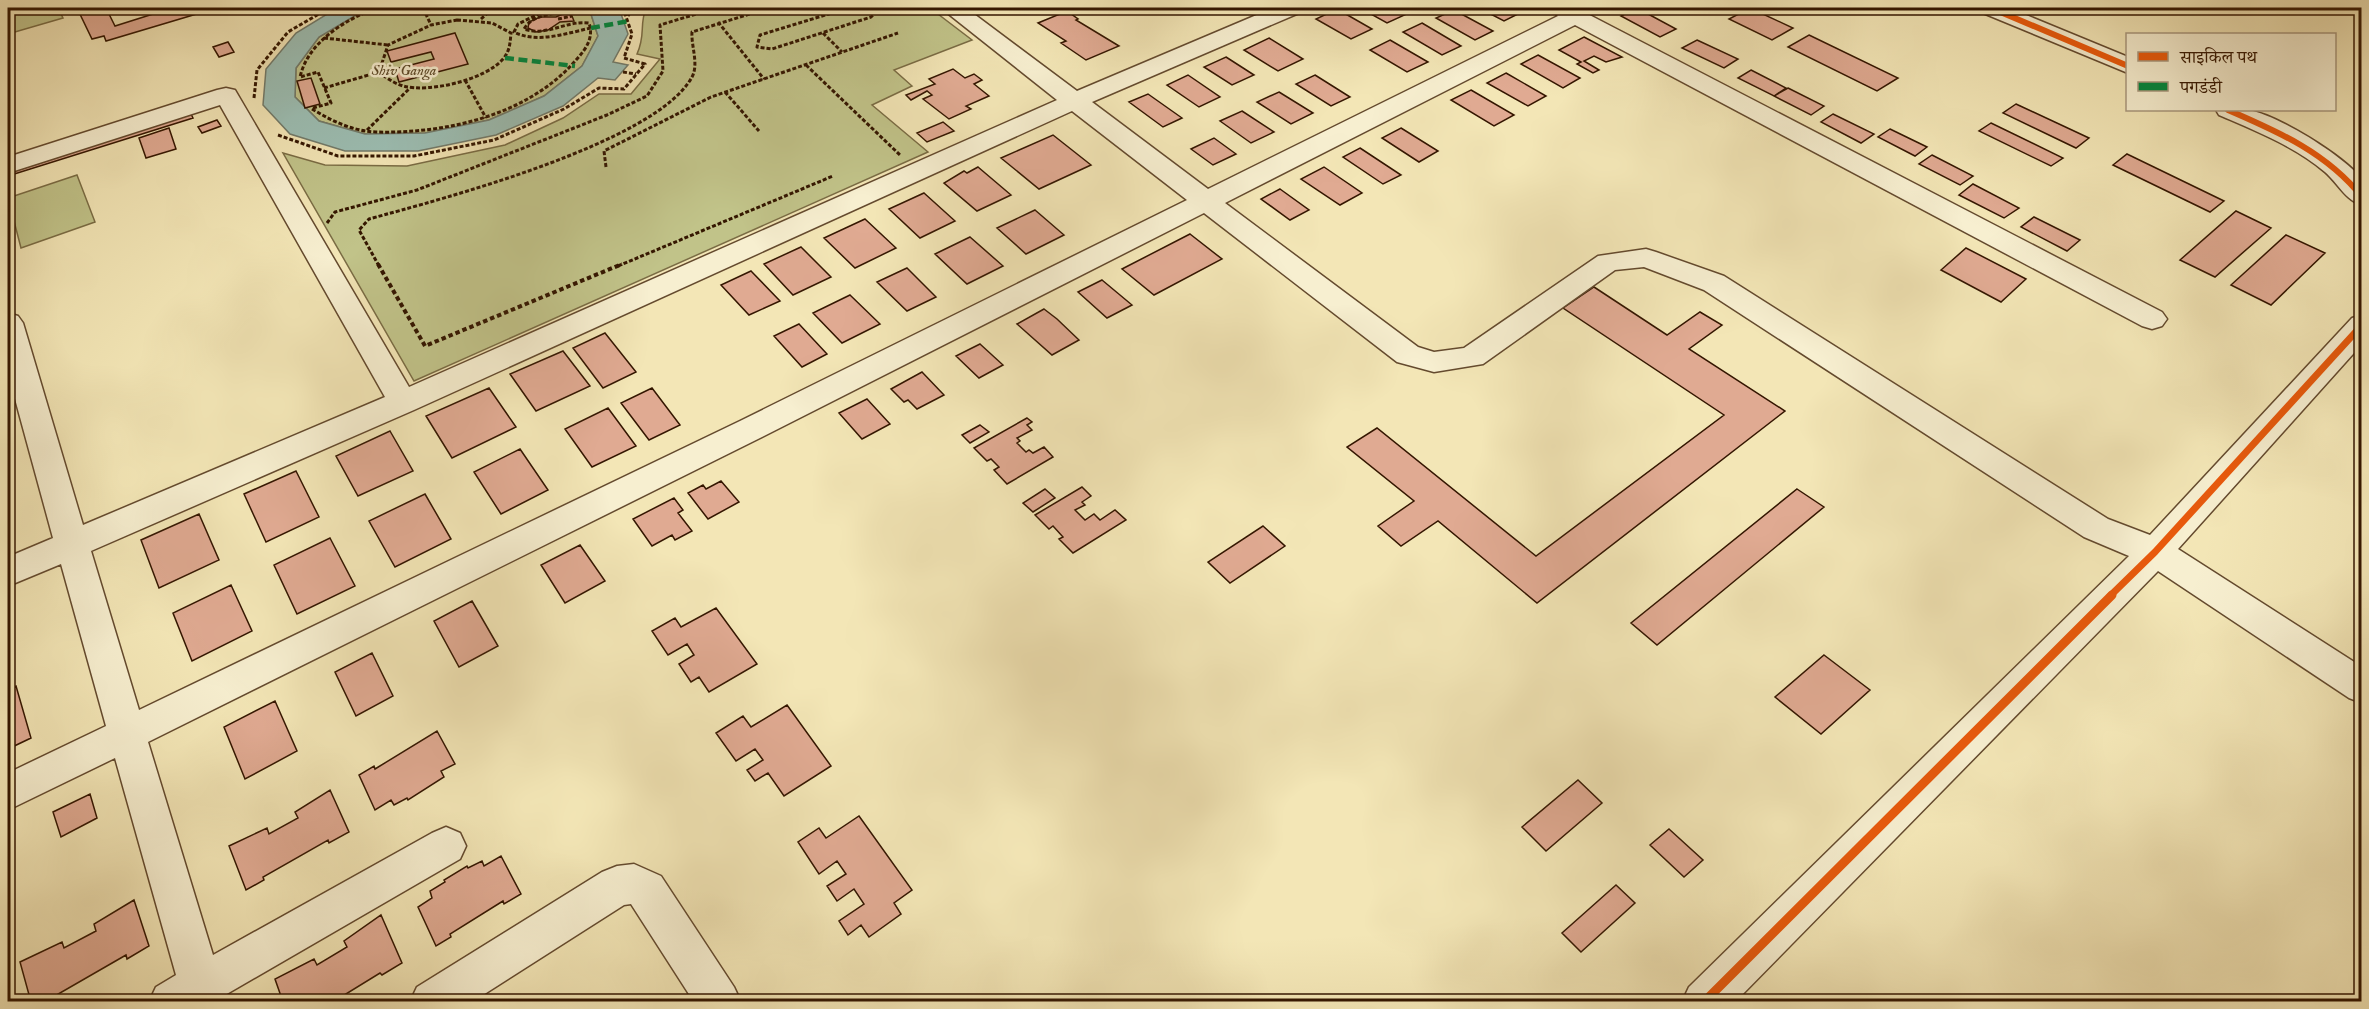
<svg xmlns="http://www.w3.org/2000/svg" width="2369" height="1009" font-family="'IM FELL English','Noto Serif Devanagari',serif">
  <rect width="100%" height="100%" fill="#f3e6b6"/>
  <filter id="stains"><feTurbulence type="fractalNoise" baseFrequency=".00333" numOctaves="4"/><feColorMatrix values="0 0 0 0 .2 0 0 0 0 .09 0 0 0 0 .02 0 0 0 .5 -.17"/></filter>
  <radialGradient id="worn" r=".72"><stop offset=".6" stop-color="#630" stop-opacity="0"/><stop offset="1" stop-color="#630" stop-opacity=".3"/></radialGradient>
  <path fill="#c1c389" stroke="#7a6c44" stroke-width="1.5" d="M8,8H58L63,18L8,34Z
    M368,8H589L598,36L582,66L544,96L489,120L425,133L365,134L319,121L295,97L296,68L319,37Z
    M646,8H930L972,40L894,70L912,86L872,105L928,152L414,381L283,153L325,165L407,166L505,145L563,118L599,94H631L660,59L637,54C646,34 639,26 646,8Z
    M77,175L95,222L21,248L8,198Z"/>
  <path fill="#9cbeb3" stroke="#727b6b" stroke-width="1.5" d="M337,8H368L319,37L296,68L295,97L319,121L365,134L425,133L489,120L544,96L582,66L598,36L589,8H619L628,34L613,62L628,65L615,80L598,78L563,106L496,135L418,151H345L290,134L263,105L266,69L296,33Z"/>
  <path fill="#e0aa92" stroke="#341600" stroke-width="1.5" d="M77,8H106L115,26L172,8H209L210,10L106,41L104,36L92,39Z
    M1360,8H1401L1409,13L1387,23Z
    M1479,8H1513L1522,12L1504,21Z
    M1637,8L1676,29L1660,37L1621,16Z
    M1750,8L1793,28L1772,40L1729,19Z
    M1337,9L1372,29L1351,39L1316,19Z
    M1454,10L1493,31L1475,40L1436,18Z
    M570,11L574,21L560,22L548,30L536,32L528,28L529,22L540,17H556Z
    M1067,11L1078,19L1076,20L1119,46L1086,60L1061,43L1066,41L1038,23Z
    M1422,23L1461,46L1442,55L1403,32Z
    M455,33L468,64L399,82L395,69L434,59L431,52L391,62L387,51Z
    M1809,35L1898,78L1877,91L1788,47Z
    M1584,37L1622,57L1606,62L1594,56L1584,61L1599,70L1593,73L1577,64L1581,62L1559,50Z
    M1269,38L1303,59L1278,71L1244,50Z
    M1390,40L1428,62L1407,72L1370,50Z
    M1697,40L1738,59L1724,68L1682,48Z
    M228,42L234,52L219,57L213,47Z
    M1538,55L1580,78L1563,88L1521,64Z
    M1226,57L1254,75L1232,85L1204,67Z
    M953,69L965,78L974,74L982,80L974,84L989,96L966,106L971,109L949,119L923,99L932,95L927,91L911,100L906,95L935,84L929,79Z
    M1751,70L1786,88L1774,96L1738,78Z
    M1506,73L1546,96L1528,106L1487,83Z
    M1188,75L1220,97L1199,107L1167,85Z
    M1315,75L1350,97L1331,106L1296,84Z
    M311,78L320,104L305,108L297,81Z
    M1788,88L1824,106L1811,115L1774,96Z
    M1471,90L1514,115L1494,126L1451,100Z
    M1279,92L1313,113L1291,124L1257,102Z
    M1148,94L1182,118L1163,127L1129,102Z
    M2016,104L2089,138L2076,148L2003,113Z
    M1242,111L1274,132L1251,143L1220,121Z
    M190,112L193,118L8,176V169Z
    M1833,114L1874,134L1861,143L1821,122Z
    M217,120L221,126L202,133L198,127Z
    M943,122L954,131L927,142L917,133Z
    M1991,123L2063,158L2051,166L1979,131Z
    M169,128L176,149L146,158L139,138Z
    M1401,128L1438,151L1419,162L1382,138Z
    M1890,129L1927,147L1915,156L1878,137Z
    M1053,135L1091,165L1039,189L1001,158Z
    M1214,138L1236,154L1213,165L1191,149Z
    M1360,148L1401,175L1383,184L1343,157Z
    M2127,154L2224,201L2210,212L2113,165Z
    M1932,155L1973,176L1960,185L1919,164Z
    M978,167L1011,195L977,211L944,183L964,171L967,173Z
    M1324,167L1362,193L1340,205L1301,179Z
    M1973,184L2019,208L2004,218L1959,195Z
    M1280,189L1309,210L1290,220L1261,199Z
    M924,193L955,221L920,238L889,209Z
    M1035,210L1064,235L1026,254L997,228Z
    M2236,211L2271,228L2215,277L2180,260Z
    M2034,217L2080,240L2067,251L2021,227Z
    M865,219L896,248L855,268L824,238Z
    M1190,234L1222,259L1154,295L1122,269Z
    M2286,235L2325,253L2271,305L2231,285Z
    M970,237L1003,266L967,284L935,254Z
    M801,247L831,277L793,295L764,264Z
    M1966,248L2026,279L2001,302L1941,270Z
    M907,268L936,297L907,311L877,282Z
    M751,271L780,301L749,315L721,285Z
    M1102,280L1132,305L1107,318L1078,292Z
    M1594,287L1667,335L1700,312L1722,325L1689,349L1785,411L1537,603L1438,521L1401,546L1378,526L1414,501L1347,447L1377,428L1536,556L1724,415L1563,308Z
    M850,295L880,324L842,343L813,313Z
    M1044,309L1057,319L1079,340L1052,355L1017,324Z
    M799,324L827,354L802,367L774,336Z
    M605,333L636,372L603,388L573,348Z
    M980,344L1003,365L979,378L956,356Z
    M563,351L590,386L536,411L510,374Z
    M922,372L944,395L917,409L908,400L904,402L891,389Z
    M489,388L516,427L452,458L426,416Z
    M652,388L680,425L649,440L621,403Z
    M867,399L890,424L862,439L839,413Z
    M608,408L636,446L592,467L565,429Z
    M1027,418L1032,422L1027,425L1032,430L1017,438L1020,441L1017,443L1026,452L1029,450L1033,453L1044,447L1053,457L1007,484L994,470L999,467L991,459L987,461L974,448Z
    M980,425L989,432L970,443L962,435Z
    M390,431L413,471L358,496L336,456Z
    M520,449L548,490L501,514L474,472Z
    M296,471L319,517L266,542L244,494Z
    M721,481L739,502L708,519L688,493L703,485L706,489Z
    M1082,487L1091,496L1082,502L1085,505L1075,510L1085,520L1094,514L1100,520L1115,510L1126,520L1073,553L1059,539L1063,537L1053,526L1049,529L1035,515Z
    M1045,489L1055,498L1033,512L1023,503Z
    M1797,489L1824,507L1657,645L1631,623Z
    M425,494L451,539L395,567L369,521Z
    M674,498L683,510L678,513L692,531L675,540L672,535L652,546L633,519Z
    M199,514L219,560L159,588L141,540Z
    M1263,526L1285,546L1230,583L1208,562Z
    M330,538L355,586L297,614L274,565Z
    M580,545L605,581L565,603L541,565Z
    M231,585L252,631L192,661L173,613Z
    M472,601L498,646L459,667L434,621Z
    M716,608L757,664L709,692L699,677L691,682L679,664L694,655L687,644L668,655L652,631L675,618L681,627Z
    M372,653L393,696L356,716L335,672Z
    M1824,655L1870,690L1821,734L1775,697Z
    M16,686L31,738L8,749V690Z
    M275,701L297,751L245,779L224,727Z
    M787,705L831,766L784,796L768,773L755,781L747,770L763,760L755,749L736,761L716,733L743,716L751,727Z
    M437,731L455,764L441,771L444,777L408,800L407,798L394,805L391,800L375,810L359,775L374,766L375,769Z
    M1578,780L1602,803L1546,851L1522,827Z
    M330,790L349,832L329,843L328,840L263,877L264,880L246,890L229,846L267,828L269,834L298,818L295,812Z
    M90,794L97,818L61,837L53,812Z
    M859,816L912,890L894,903L901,914L869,937L861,925L848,935L839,921L864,904L854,889L837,901L827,886L846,874L837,861L819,874L798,842L819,828L826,838Z
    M1669,829L1703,860L1684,877L1650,845Z
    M501,856L521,894L504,904L503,901L450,934L451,937L436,946L418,907L432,898L430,891L445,882L444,880L467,866L468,868L482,861L484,866Z
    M1616,885L1635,903L1581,952L1562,933Z
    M134,900L149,946L127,959L126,955L53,997L52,1002H31L20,962L62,942L64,948L96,931L94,924Z
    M381,915L402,963L382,975L380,973L333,1002H283L275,979L314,959L317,965L347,947L344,941Z"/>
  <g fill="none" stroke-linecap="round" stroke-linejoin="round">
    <g stroke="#644a2e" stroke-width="3">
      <path id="minor" d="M941,8H966L1077,91L1273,8H1302L1299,13L1092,102L1208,189L1558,16L1549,8H1576L2162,312L2167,319L2162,326L2152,329L2142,326L1575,25L1225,203L1418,347L1434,352L1464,348L1598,256L1646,249L1656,252L1724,276L2108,519L2150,535L2352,318L2362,315V344L2178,549L2362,667V703L2349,698L2158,571L1735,1002H1682L1689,987L2129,556L2084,537L1704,290L1644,267L1615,270L1483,364L1434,372L1397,362L1204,213L762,437L148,742L213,955L432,833L446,827L460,833L466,846L460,859L225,995L227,1002H149L156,987L176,975L115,758L8,810V773L106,726L61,564L8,586V557L53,538L8,373V313L18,316L23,323L83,525L385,397L220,105L8,173V157L217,90L226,88L235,90L409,387L1057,100ZM1072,111L1187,200L740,421L139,710L91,551L414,410Z
        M1980,8H2009L2128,57V73L1983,13Z
        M2216,110C2225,109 2238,108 2248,110C2278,115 2342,155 2362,179V205C2346,201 2337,182 2325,172C2294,146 2256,131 2219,115Z
        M634,864L661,876L734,987L741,1002H694L631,904L624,905L472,1002H410L417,987L602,872L617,866Z"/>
    </g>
    <path stroke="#341600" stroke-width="3" stroke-dasharray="4 2" stroke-linecap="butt" d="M423,8L431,25
      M551,8L518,24L514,32C537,44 567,33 591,28
      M848,8L760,35L757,47L772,49L871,17L881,8
      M628,16L633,8
      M481,19L493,8
      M558,19L572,16
      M457,20L492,23L511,33C510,43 510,51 503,59C485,80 429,93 403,86C394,83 386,78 379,72L388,45L431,25Z
      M718,22L764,79
      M823,33L842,52
      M324,38L388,45
      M806,65L901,156
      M623,72L636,74
      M465,80L486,118
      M324,88L379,72
      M725,92L759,131
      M254,98L257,70L288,32L329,8
      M313,108L331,103L318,72L300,77C308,42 344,21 375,8
      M312,109C332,121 352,131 376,132C446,134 529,115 576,60C586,49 594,38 589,23C566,20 547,37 524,29C533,13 555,16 570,8
      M367,130L410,88
      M278,135L338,156H414L494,140L564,109L599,88L624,89L645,64L624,58L632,34L623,8
      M606,167L604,151L711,97L898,33
      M327,223L335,212L417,190L607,115L647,96L663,71L660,25L716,8
      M379,266L359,230L369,219C442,199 656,143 692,77C699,64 691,46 692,32L769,8
      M618,266L833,176"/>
    <path stroke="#341600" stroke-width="4" stroke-dasharray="4.5 3" stroke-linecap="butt" d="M378,264L425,346L622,264"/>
    <use href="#minor" fill="#f7efd0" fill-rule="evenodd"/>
    <path stroke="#00873e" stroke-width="4.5" stroke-dasharray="9 4.5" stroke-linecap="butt" d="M591,28L629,21
      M505,58L575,66"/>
    <g stroke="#f7efd0" stroke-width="9">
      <path id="cycleway-far2" d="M1991,8L2128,66
        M2228,110C2279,132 2327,153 2362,197"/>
    </g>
    <g stroke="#f7efd0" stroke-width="10">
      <path id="cycleway-far1" d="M2110,596L2155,552L2362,325"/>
    </g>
    <g stroke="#f7efd0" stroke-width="13">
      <path id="cycleway" d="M1704,1002L2112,595"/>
    </g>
    <use href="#cycleway-far2" stroke="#e8590c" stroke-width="6"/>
    <use href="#cycleway-far1" stroke="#e8590c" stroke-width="7"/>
    <use href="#cycleway" stroke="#e8590c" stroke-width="9"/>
  </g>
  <g text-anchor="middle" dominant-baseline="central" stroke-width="5" stroke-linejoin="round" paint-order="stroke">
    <g font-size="15" font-style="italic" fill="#5e4a29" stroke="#f7efd0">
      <text x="404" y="70">Shiv Ganga</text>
    </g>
  </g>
  <rect width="2369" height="1009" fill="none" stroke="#f3e6b6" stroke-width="30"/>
  <rect x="9" y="9" width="2351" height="991" fill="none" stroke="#341600" stroke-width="3"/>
  <rect x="15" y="15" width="2339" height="979" fill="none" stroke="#341600" stroke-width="1.5"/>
  <rect x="2126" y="33" width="210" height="78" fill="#f7efd0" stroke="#a9987d" stroke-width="1.5"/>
  <rect x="2138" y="52" width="30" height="9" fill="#e8590c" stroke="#a9987d" stroke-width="1.5"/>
  <text x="2180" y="63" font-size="18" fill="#341600">साइकिल पथ</text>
  <rect x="2138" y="82" width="30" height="9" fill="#00873e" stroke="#a9987d" stroke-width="1.5"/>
  <text x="2180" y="93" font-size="18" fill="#341600">पगडंडी</text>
  <rect width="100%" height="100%" filter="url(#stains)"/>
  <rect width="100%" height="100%" fill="url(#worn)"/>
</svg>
